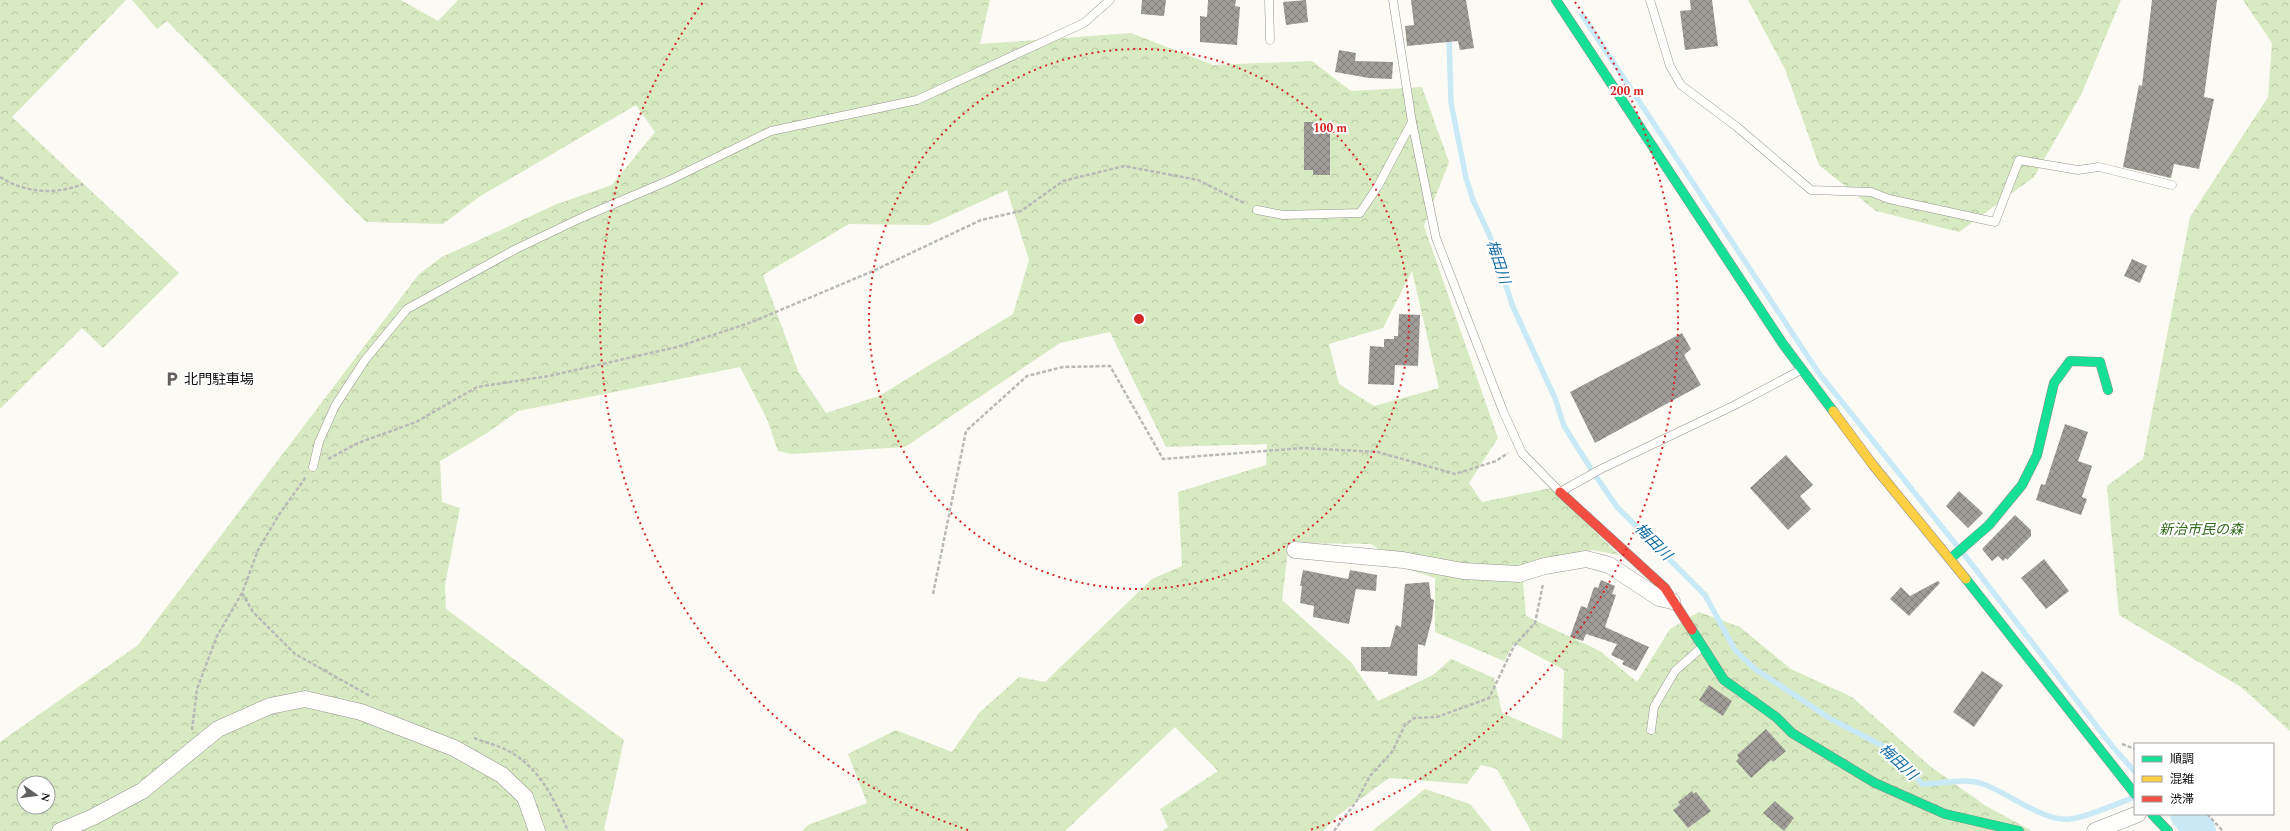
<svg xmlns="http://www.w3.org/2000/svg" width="2290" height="831" font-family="Spectral,'Noto Sans JP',serif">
  <defs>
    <pattern id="forest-crowns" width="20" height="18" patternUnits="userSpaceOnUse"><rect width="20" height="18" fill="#d8eac1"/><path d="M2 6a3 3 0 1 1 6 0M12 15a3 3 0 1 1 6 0" fill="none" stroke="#b8c8a5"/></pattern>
    <pattern id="building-cross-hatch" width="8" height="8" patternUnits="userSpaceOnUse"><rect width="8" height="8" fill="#a09d99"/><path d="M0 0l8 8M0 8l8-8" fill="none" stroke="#817e7b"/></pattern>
  </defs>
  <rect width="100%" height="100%" fill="#fcfaf4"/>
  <path fill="url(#forest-crowns)" fill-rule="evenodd" d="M0,0H126L12,117L179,273L103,348L82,328L0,409Z
    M132,0H401L438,21L458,0H990L980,44L1131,33L1213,65L1312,61L1351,91L1422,87L1449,162L1424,226L1498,438L1469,483L1482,502L1551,488L1619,555L1592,550L1522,569L1526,616L1600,651L1637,682L1670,629L1699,612L1740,627L1791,669L1852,697L1931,767L1986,806L2032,831H1531L1497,769L1481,765L1467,784L1389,778L1337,816L1323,831H1162L1168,827L1160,809L1218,771L1175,727L1065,831H802L808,825L867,803L848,754L896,730L952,752L980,712L1019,677L1045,682L1152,579L1182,566L1178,492L1266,465L1267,444L1166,447L1110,332L1060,343L905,447L792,454L778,451L767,419L740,367L518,411L487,433L440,461L442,502L460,508L445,585L446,609L624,740L604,830L607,831H0V742L138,645L419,274L442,257L557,204L612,185L655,132L636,105L479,197L443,224L366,222L167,21L157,29ZM1007,190L1029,260L1013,314L879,396L826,413L798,371L763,275L849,224L929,225ZM1412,271L1439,388L1374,406L1339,384L1329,344L1383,328ZM1289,543L1371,544L1404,568L1435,578V632L1504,661L1514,643L1564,670L1562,739L1502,713L1494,678L1451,659L1433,675L1378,701L1351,662L1282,600ZM24,783H48V807H24Z
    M1748,0H2121L2081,95L2034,177L1959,232L1876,211L1819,165L1785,69Z
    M2243,0H2290V731L2241,687L2119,615L2107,486L2143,459L2190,217L2268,97L2272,43Z
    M1425,789L1470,804L1492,831H1372Z"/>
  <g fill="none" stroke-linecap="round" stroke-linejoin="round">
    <path stroke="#cae9f7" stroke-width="5.5" d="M1582,15L1818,372L1958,547
      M1449,34L1451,103L1466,178L1473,200L1489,234L1513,307L1555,398L1564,426L1591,469L1617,507L1705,595L1735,650L1755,669L1831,719L1881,745L1899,759L1922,784C1941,784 1965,777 1983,784C2007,792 2043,822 2070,819C2084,818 2117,804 2132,798
      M1963,553L2112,746L2135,772"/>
    <path stroke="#cae9f7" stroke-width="32" d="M2186,814L2200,831"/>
  </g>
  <path fill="url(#building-cross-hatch)" d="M1142,0H1166L1164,16L1141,14Z
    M1208,0H1236L1235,6L1240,7L1237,45L1200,42V16L1207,17Z
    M1306,0L1308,22L1286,25L1283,2Z
    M1411,0H1466L1474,48L1460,50L1458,41L1407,46L1405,26L1414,25Z
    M1690,0H1712L1718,46L1685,50L1680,11L1691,10Z
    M2152,0H2217L2204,97L2214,99L2199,169L2174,164L2171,178L2123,167L2139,85L2142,86Z
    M1339,50L1356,53L1355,61L1393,62L1392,79L1369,78L1335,72Z
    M1304,122H1330V175H1313V170H1304Z
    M2132,259L2147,266L2140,283L2124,276Z
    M1399,314L1420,315L1418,366L1395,365L1394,385L1368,384L1370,346L1384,347V339H1394V336H1398Z
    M1682,333L1691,349L1684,355L1701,385L1595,443L1570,392Z
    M2065,424L2088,432L2078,461L2092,466L2082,497L2087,499L2081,515L2036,500L2041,484L2045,485Z
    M1786,455L1813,485L1800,496L1811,509L1788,530L1750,488Z
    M1959,491L1983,513L1968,528L1946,506Z
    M2015,515L2031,530V536L2007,560L2006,558L2003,561L1998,556L1992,561L1982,549Z
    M2044,559L2069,591L2046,609L2021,578Z
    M1303,570L1348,579L1350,570L1377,575L1376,591L1356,589L1349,624L1313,617L1314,606L1300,603L1302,586H1300Z
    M1601,580L1615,586L1612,594L1616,595L1605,627L1649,647L1636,671L1622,664L1624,661L1611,655L1617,644L1586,634L1583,641L1570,637L1581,606L1587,608L1594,587L1598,588Z
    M1938,581L1940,583L1909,616L1890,599L1901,587L1910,596Z
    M1429,582L1431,599L1434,600L1432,619L1425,646L1418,644L1417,676L1388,674V672L1361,671V647H1390L1396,625L1401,627L1405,584Z
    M1982,671L2003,685L1974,727L1953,712Z
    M1709,685L1732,701L1723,716L1699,700Z
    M1766,729L1786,751L1773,762L1771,760L1751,778L1736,761L1739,758L1737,755Z
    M1692,791L1694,794L1696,792L1711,811L1688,828L1673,810L1680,805L1678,802Z
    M1775,801L1794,818L1784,831L1763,813Z"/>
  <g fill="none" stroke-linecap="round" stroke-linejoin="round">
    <g stroke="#969592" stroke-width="9">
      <path id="lane" d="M1269,0L1270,40
        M1393,0L1412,122L1436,238L1503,411L1522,453L1560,492L1601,469L1733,406L1801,370
        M1650,0L1670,66L1681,85L1737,127L1811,190L1871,192L1889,199L1995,222L2019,160L2078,170L2099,167L2172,185
        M1257,210L1283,215L1360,213L1378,186L1412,122
        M313,467L319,442L335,406L365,360L407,309L516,249L583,217L670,180L771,131L917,100L1084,23L1110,0
        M1651,730L1654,707L1675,671L1701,648"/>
    </g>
    <g stroke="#969592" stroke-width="17">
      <path id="street" d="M1295,550L1403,560L1463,571L1519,574L1545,566L1586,559L1609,565L1659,598L1672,601
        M60,831L93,817L142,791L218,729L270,706L305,699L361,712L454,748L502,775L525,797L537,831
        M2095,831L2138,814"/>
    </g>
    <g stroke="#8c8b89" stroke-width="10">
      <path id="fast" d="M1556,0L1783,344L1833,411
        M1950,559L1989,525L2022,485L2037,455L2054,383L2070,361L2100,362L2108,390
        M1966,579L2135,794
        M1692,630L1724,680L1776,717L1792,733L1875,783L1945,814L2019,831
        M2152,814L2168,831"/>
    </g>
    <g stroke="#8c8b89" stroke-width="10">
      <path id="slow" d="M1833,411L1873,465L1966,579"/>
    </g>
    <g stroke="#8c8b89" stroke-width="10">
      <path id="jam" d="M1560,492L1665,588L1692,630"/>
    </g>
    <path stroke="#b9b9b8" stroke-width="2.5" stroke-dasharray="4 2" stroke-linecap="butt" d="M0,177C25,193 55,195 83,184
      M328,459L358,443L416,422L477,387L549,376L677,347L752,322L873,271L981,220L1021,211L1063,181L1124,166L1198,180L1246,204
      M242,593L253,612L295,654L370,696
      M933,594L966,431L1027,376L1063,367L1110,366L1163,459L1303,448L1378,452L1455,474L1496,461L1508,453
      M192,730L197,689L217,636L242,593L258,550L280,513L306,477
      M474,738C486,743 501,746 512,753C541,770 555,801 568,831
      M2122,744L2135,749
      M2207,814L2223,831
      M1334,831L1356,802L1370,776L1392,752L1405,725L1414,718L1437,717L1489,698L1514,646L1535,623L1543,584"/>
    <use href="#lane" stroke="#fffefd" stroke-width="8"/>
    <use href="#street" stroke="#fffefd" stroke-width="16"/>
    <use href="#fast" stroke="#16e098" stroke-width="9"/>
    <use href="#slow" stroke="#ffcf43" stroke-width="9"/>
    <use href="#jam" stroke="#f24e42" stroke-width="9"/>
  </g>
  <g fill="none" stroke="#d62828" stroke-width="2" stroke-dasharray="2 4">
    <circle cx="1139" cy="319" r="270"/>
    <path d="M968 830A539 539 0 0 1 703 2M1575 2A539 539 0 0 1 1310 830"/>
  </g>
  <defs>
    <g id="parking-bare" transform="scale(1.2)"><path d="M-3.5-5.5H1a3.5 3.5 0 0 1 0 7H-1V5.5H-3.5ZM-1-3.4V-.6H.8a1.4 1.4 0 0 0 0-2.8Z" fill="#62615f" stroke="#fff" stroke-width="2.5" paint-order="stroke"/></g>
  </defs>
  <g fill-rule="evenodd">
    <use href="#parking-bare" x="172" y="379"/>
  </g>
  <g text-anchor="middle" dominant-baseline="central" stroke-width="4" stroke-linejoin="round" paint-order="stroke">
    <g font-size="14" fill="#0f0f0f" stroke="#fff" text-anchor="start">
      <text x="184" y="379">北門駐車場</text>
    </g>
    <g font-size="14" font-style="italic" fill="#31691d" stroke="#fff">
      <text x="2201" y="529">新治市民の森</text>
    </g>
    <g font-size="15" font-style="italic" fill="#146da4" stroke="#fff">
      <text transform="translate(1498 262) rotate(72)">梅田川</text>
      <text transform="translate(1653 542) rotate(45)">梅田川</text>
      <text transform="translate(1898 762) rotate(43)">梅田川</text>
    </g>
  </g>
  <circle cx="1139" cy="319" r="6" fill="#d62828" stroke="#fff" stroke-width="2"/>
  <g font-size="12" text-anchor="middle" font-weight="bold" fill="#d62828" stroke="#fff" stroke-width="4" stroke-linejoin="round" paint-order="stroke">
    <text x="1627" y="95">200 m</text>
    <text x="1330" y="132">100 m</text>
  </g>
  <rect x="2134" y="743" width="140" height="72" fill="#ffffff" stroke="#9f9f9f"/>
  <rect x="2142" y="756" width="20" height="6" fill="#16e098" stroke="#9f9f9f"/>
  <text x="2170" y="763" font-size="12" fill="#0f0f0f">順調</text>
  <rect x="2142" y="776" width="20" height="6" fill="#ffcf43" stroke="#9f9f9f"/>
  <text x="2170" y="783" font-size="12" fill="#0f0f0f">混雑</text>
  <rect x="2142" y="796" width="20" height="6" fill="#f24e42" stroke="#9f9f9f"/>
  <text x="2170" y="803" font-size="12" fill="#0f0f0f">渋滞</text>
  <g transform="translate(36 795) rotate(104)"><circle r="19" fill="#ffffff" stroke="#9f9f9f"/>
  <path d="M0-3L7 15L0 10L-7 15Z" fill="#62615f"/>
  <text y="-6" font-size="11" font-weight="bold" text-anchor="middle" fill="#0f0f0f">N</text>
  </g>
</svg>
